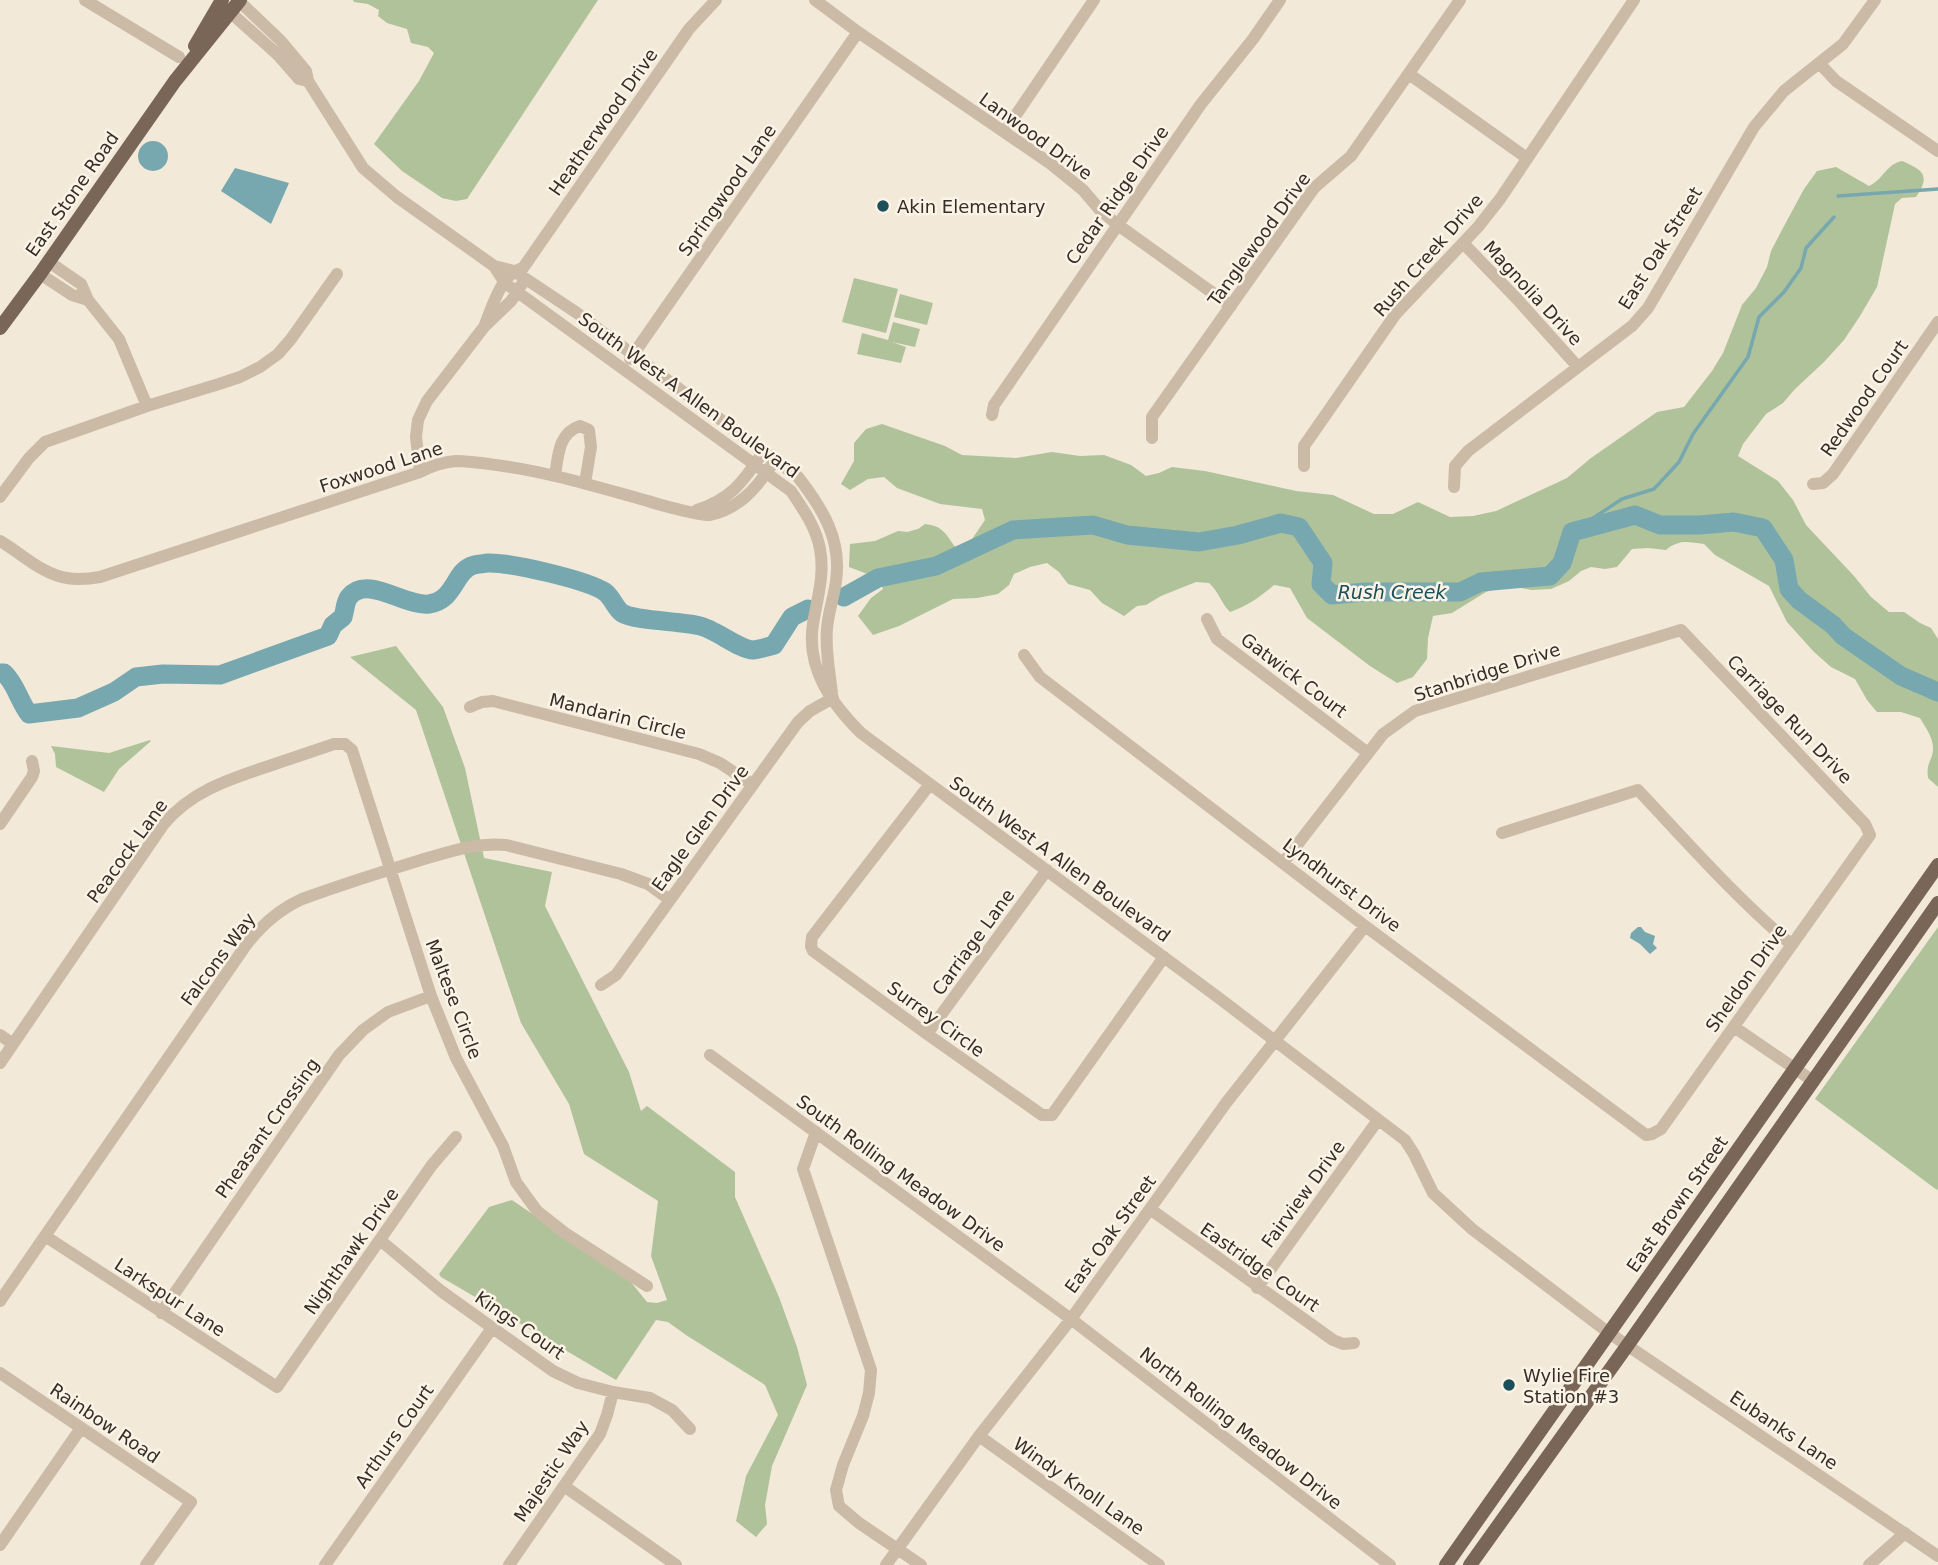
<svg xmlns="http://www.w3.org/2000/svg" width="1938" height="1565" font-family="'DejaVu Sans',sans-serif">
  <rect width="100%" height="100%" fill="#f2e9d9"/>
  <path fill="#b0c299" d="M353,0H598L467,199L456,201L442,198L402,171L374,144L419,81L434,53L428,47L411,43L407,29L387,23L378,16L379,10L368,4L354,2Z
    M1902,161C1923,170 1931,175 1916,197L1902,198L1895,204L1877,287L1860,316L1844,340L1824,362L1795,389L1783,403L1766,414L1743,444L1738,456L1778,481L1793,500L1806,525L1854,576L1871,597L1889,612H1904L1920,623L1931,628L1938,639V787L1928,778C1926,762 1932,762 1933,750C1934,738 1925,727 1920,718L1901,712H1877L1867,700L1855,679L1831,667L1814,652L1787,622L1769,586L1715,555L1704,544C1688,542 1679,539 1666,550L1648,548L1632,549L1617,567L1605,569L1591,567L1581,571L1569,581L1551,589L1531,590L1508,585L1486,592L1452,613L1433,616L1428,638L1427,659L1413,677L1397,683L1370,666L1307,618L1290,588L1274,585C1260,597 1247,606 1230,612C1221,603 1219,592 1209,583L1196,582L1161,596L1146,605L1137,606L1124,616L1102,603L1090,590L1068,584L1059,572L1047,563L1030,567L1014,574L1009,585L998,594L977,598L953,599L899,626L873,635L858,616L871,598L883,589L878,578L849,567L850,544L875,541L898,531L907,532L918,529L925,524C943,526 946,534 955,547L970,542L985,520L982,509L940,504L897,488L884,477L868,479L850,490L841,484L854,461V443L866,429L882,424L945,446L962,455L1016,458L1052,452L1080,456L1104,455L1131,465L1146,476L1159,473L1172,467L1205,471L1296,491L1333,495L1374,514H1393L1418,502L1450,517L1473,516L1496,511L1567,478L1591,458L1657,412L1684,407L1712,371L1723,353L1742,305L1756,288L1767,267L1771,251L1783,228L1804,189L1817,171L1836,167L1869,186C1883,180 1886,164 1902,161Z
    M854,278L898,289L886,333L842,322Z
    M900,294L933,303L927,325L894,317Z
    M893,322L920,329L915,347L892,342L906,347L901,363L857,354L862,333L888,340Z
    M396,646L443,707L465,768L484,858L552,872L545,906L629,1072L641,1111L647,1106L735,1172V1197L779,1297L797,1347L807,1385L772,1466L765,1505L767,1524L756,1537L736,1521L746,1476L778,1415L765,1385L686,1335L668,1322L656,1320L616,1380L441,1277L439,1274L489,1207L512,1200L630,1281L647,1302L657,1303L667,1300L651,1256L658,1201L584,1154L569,1104L521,1023L416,710L350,657Z
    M150,740L151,741L119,769L104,792L56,767L55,754L51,746L109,753Z
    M1938,927V1189L1937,1190L1815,1099Z"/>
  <path fill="#77a8b0" d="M138 156a15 15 0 1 1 30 0a15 15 0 1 1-30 0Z
    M235,168L289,183L271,224L221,191Z
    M1638,927H1641L1645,932L1655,936L1653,944L1657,948L1650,954L1640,944L1630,938L1631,933Z"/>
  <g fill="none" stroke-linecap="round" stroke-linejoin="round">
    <path stroke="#77a8b0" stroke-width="3.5" d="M1838,196L1938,189
      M1572,532L1622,499L1654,489L1679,462L1693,434L1748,357L1759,317L1784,292L1801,268L1806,248L1834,217"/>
    <path stroke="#77a8b0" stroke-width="19" d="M844,597L878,578L936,566L1013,530L1093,525L1127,535L1199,542L1238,535L1281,523L1299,527L1323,563L1321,584L1332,595L1365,592H1460L1481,582L1550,576L1562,563L1572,532L1635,515L1660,525H1699L1734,522L1763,528L1784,560L1789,589L1799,600L1833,625L1843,636L1901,676L1938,692
      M0,673H4C16,684 19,701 29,714L78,708L114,692L136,677L163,674L220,675L328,636L333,625L343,617C345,611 345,602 349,597C367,574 405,607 429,604C455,600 454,573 471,566C475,564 483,564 487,563C510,562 587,580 605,592C612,597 615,608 622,613C634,621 683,621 700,626C715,629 740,650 753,650C760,649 767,647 774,645L792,617L808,609"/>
    <path stroke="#cbbaa5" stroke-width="12" d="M85,0L179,57
      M815,0L858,32L1051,164L1083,190L1100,210L1118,225L1231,306
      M239,1L281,41L306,71L308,81L363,168L397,197L494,266L514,271L577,313L798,477C823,509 842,540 836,581C834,597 828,613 827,629C825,651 830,673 832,694
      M231,13L278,55L299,79L308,81
      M1819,63L1836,81L1938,151
      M1409,74L1527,158
      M1005,131L1094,0
      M1463,243L1518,300L1578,367
      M49,262L81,284L88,300L119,339L147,406
      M494,266L505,283L791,491C803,509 816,527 820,549C825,575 817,599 813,624C806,668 831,703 861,733L1219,998L1405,1140L1414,1154L1433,1193L1472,1229L1609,1333L1938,1556
      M40,274L72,295L88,300
      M484,327C492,308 501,273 523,268L689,29L716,0
      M630,359L858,32
      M992,415L994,405L1201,104L1253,39L1280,0
      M1152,438V417L1314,188L1351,156L1460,0
      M1304,466V446L1395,315L1478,227L1500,199L1634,0
      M420,472L416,437L418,420L427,401L484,327L511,301L522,284
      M555,476C558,457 558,433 580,426L589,430L591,447L585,483
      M1813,484L1823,483L1833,474L1938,322
      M1454,487L1455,466L1468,451L1632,326L1648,308L1754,127L1784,91L1843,44L1875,0
      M0,497L29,458L45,442L147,406L219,384L240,377L260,367L278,354L291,339L337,274
      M697,510C729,499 740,486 759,458
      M0,541C21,553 43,575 67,578C78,580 89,579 100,577L420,472C431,466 443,462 456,461C471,461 488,464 503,466C553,473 600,488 648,501C659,505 702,516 710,515C738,509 756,489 771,466
      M1207,619L1217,639L1368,753
      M1024,655L1040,677L1365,926L1646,1135L1652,1134L1661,1129L1870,835L1865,824L1681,630L1415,711L1383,734L1283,863
      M470,707L482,702L493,701L699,754L720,763L753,785
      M930,784L812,937L811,946L813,951L927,1034L1042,1115H1052L1164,957
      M0,824L32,777L34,771L32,761
      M1502,833L1638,790C1688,843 1736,898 1792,945
      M601,985L616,975L798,722L810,711L833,698
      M1734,1027L1813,1081
      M927,1034L1047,870
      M0,1035L13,1044
      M710,1055L1071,1319L1390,1565
      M0,1063L163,825C190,792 227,780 266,767C289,759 311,752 334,744H345L352,750L431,996L456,1058L503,1146L516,1182L537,1211L565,1233L647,1286
      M816,1132L803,1169L871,1370L869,1393L863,1416L843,1465L836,1490L839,1506L859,1523L921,1565
      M1150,1209L1333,1340L1343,1344L1354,1343
      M45,1236L277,1387L432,1165L456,1137
      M380,1240L441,1291L553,1371L578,1383L613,1392L650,1398L672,1410L690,1429
      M1257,1288L1378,1120
      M0,1301L244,948C260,926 278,910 302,899C341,885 381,872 421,860C449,852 476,842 506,845L621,874L648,884L670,900
      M161,1313L339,1055L363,1030L388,1012L431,996
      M0,1373L191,1502L146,1565
      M979,1436L1159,1565
      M564,1486L676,1565
      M0,1545L81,1428
      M325,1565L492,1328
      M509,1565L600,1434L607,1415L613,1392
      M886,1565L979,1436L1071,1319L1226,1103L1365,926
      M1869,1565L1905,1533"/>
    <path stroke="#796657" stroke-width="14" d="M195,46L222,0
      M0,328L40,274L175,81L240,0
      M1446,1565L1938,865
      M1470,1565L1627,1346L1938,903"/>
  </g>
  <g fill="#1b4f59" stroke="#faf3e6" stroke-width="2.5">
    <circle cx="883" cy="206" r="7"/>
    <circle cx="1509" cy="1385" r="7"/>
  </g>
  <g text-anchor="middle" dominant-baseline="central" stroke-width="5" stroke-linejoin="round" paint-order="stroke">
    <g font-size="18" fill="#362d27" stroke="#faf3e6">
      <text transform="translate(603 122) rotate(-55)">Heatherwood Drive</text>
      <text transform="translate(1036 136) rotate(36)">Lanwood Drive</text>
      <text transform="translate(727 190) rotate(-55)">Springwood Lane</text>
      <text transform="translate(72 194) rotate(-55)">East Stone Road</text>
      <text transform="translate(1117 195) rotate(-55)">Cedar Ridge Drive</text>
      <text transform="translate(1259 239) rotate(-54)">Tanglewood Drive</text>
      <text transform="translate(1660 248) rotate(-58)">East Oak Street</text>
      <text transform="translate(1428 255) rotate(-49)">Rush Creek Drive</text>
      <text transform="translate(1533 293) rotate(47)">Magnolia Drive</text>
      <text transform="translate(689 395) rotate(36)">South West A Allen Boulevard</text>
      <text transform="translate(1864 398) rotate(-55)">Redwood Court</text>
      <text transform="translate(381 467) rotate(-18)">Foxwood Lane</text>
      <text transform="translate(1487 672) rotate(-18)">Stanbridge Drive</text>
      <text transform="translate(1294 675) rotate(37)">Gatwick Court</text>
      <text transform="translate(618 716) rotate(14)">Mandarin Circle</text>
      <text transform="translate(1790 719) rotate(46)">Carriage Run Drive</text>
      <text transform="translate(700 828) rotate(-54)">Eagle Glen Drive</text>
      <text transform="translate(127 851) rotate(-54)">Peacock Lane</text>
      <text transform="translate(1060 859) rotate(36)">South West A Allen Boulevard</text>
      <text transform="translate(1342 885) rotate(37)">Lyndhurst Drive</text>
      <text transform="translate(973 942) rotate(-54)">Carriage Lane</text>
      <text transform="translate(218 959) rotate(-53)">Falcons Way</text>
      <text transform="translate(1746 978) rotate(-55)">Sheldon Drive</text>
      <text transform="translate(454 999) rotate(69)">Maltese Circle</text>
      <text transform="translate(936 1019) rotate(36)">Surrey Circle</text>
      <text transform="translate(267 1128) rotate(-55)">Pheasant Crossing</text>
      <text transform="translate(901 1173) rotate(36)">South Rolling Meadow Drive</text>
      <text transform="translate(1303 1194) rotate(-54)">Fairview Drive</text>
      <text transform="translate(1677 1204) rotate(-55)">East Brown Street</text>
      <text transform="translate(1110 1234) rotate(-54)">East Oak Street</text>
      <text transform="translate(351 1251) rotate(-55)">Nighthawk Drive</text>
      <text transform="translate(1260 1267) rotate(35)">Eastridge Court</text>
      <text transform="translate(170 1297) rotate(33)">Larkspur Lane</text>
      <text transform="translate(520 1325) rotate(35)">Kings Court</text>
      <text transform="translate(105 1423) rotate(34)">Rainbow Road</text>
      <text transform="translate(1241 1428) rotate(38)">North Rolling Meadow Drive</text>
      <text transform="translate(1784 1430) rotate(34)">Eubanks Lane</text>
      <text transform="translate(394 1436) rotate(-55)">Arthurs Court</text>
      <text transform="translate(551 1471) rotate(-56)">Majestic Way</text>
      <text transform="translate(1079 1486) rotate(35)">Windy Knoll Lane</text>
    </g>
    <g font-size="18" fill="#362d27" stroke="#faf3e6" text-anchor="start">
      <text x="897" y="206">Akin Elementary</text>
      <text x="1523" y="1375">Wylie Fire<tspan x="1523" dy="21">Station #3</tspan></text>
    </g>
    <g font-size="19" font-style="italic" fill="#1b4f59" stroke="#faf3e6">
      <text x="1392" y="592">Rush Creek</text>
    </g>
  </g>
</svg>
